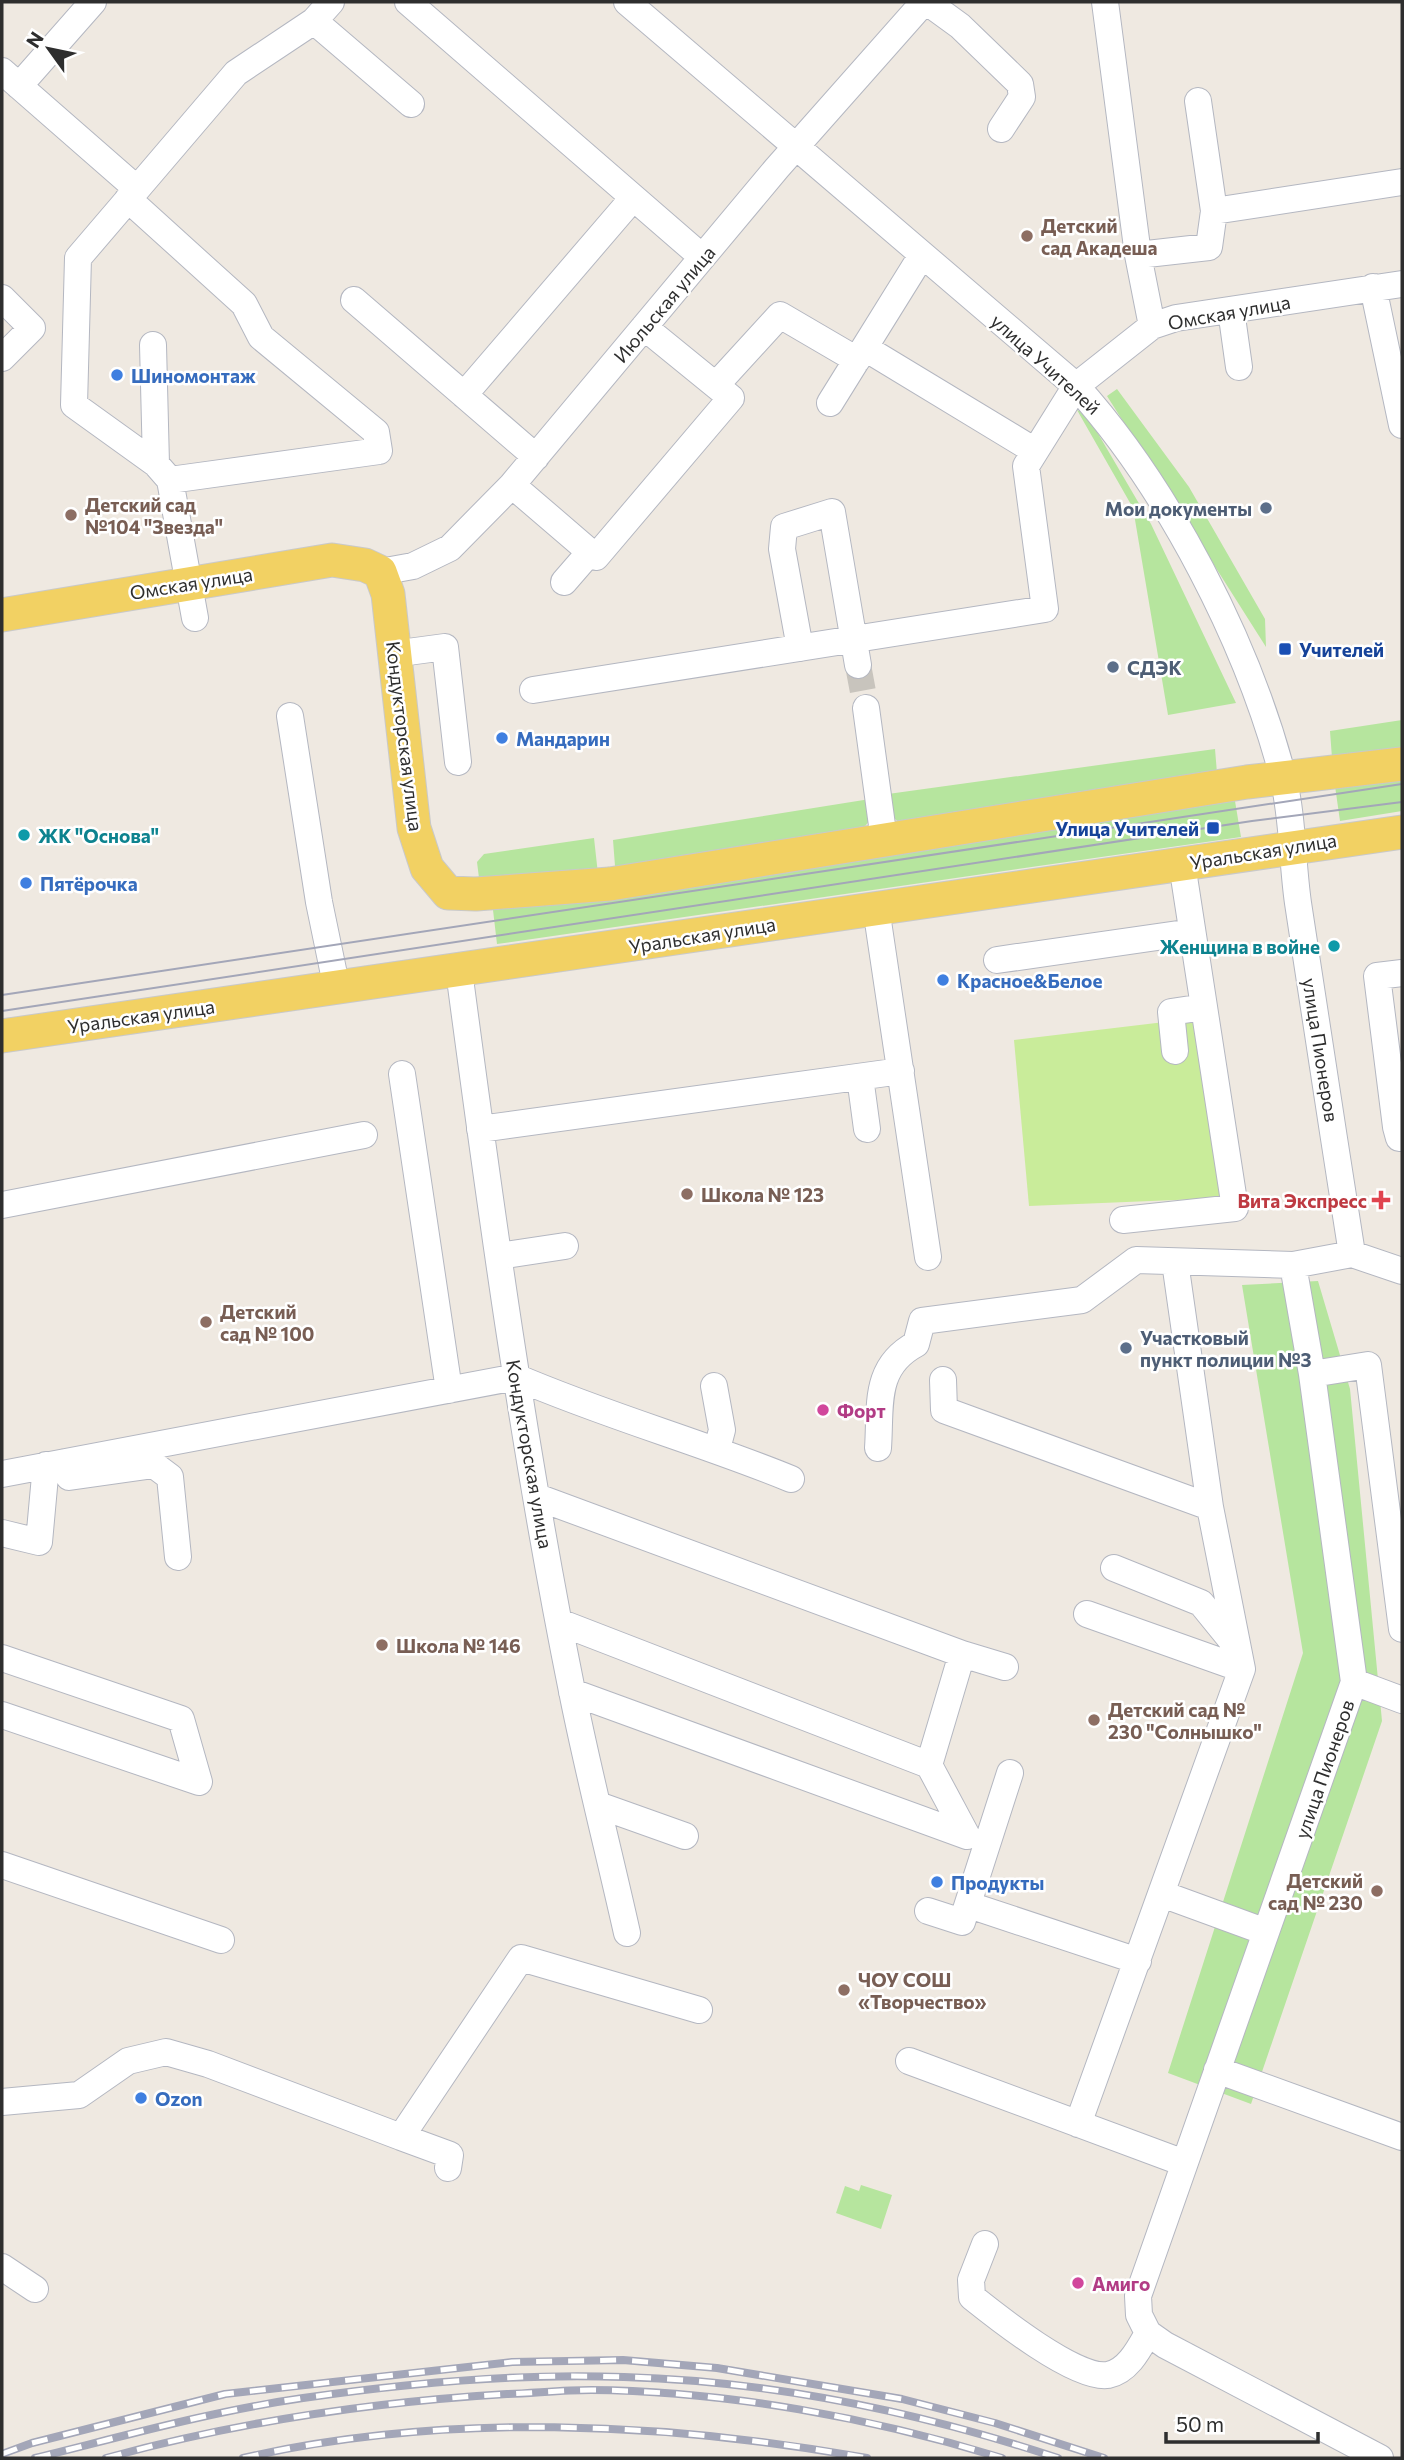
<svg xmlns="http://www.w3.org/2000/svg" width="1404" height="2460" font-family="Commissioner,sans-serif">
  <rect width="100%" height="100%" fill="#efe9e1"/>
  <path fill="#b6e59e" d="M1117,389L1189,487L1265,619L1266,647L1107,396Z
    M1077,410L1086,413L1151,524L1236,703L1168,715L1133,508Z
    M1402,720V756L1332,758L1330,731Z
    M1215,749L1217,773L902,824L892,817L888,794Z
    M1402,775V811L1340,821L1335,786Z
    M870,799L872,817L860,833L621,871L615,866L613,840Z
    M1235,801L1241,837L497,944L493,910Z
    M594,838L598,874L480,886L477,862L484,854Z
    M1318,1281L1350,1389L1382,1721L1251,2104L1168,2073L1303,1653L1242,1285Z
    M861,2185L892,2195L881,2229L836,2213L845,2186L859,2191Z"/>
  <path fill="#c9ec9a" d="M1198,1018L1224,1198L1029,1206L1014,1040Z"/>
  <g fill="none" stroke-linecap="round" stroke-linejoin="round">
    <path stroke="#c8c4bd" stroke-width="26" stroke-dasharray="26 13" stroke-linecap="butt" d="M858,665L866,708"/>
    <g stroke="#b4b7c1" stroke-width="28">
      <path id="minor" d="M408,2L702,257
        M627,2L1076,386C1169,489 1248,643 1283,777C1293,818 1292,861 1298,903C1315,1020 1334,1137 1352,1254
        M927,2L960,26L1020,84L1022,97L1001,129
        M1105,2L1138,255L1152,326
        M314,21L411,104
        M2,71L137,189L236,73L314,21L331,2
        M19,86L93,2
        M137,189L78,258L74,405L156,464
        M128,199L244,304L261,337L376,432L379,451L170,480
        M1214,211L1402,182
        M1138,255L1209,247L1214,211L1198,101
        M1373,287L1402,425
        M2,298L32,328L2,358
        M354,300L536,457
        M1231,310L1239,367
        M644,327L730,397
        M153,345L156,464L170,480L195,618
        M865,348L1035,451
        M716,385L780,315L857,360
        M464,395L633,198
        M830,403L922,255
        M512,485L590,552L564,582
        M590,552L596,557L731,398
        M380,572L413,566L450,548L512,485L777,168L924,2
        M800,648L782,549L784,527L832,512L858,665
        M393,654L445,647L458,762
        M533,690L1045,609L1026,466L1076,386L1152,326L1176,318L1402,284
        M866,708L884,840
        M290,716L319,902L337,989
        M876,908L928,1257
        M997,960L1192,932
        M459,971C491,1212 524,1453 572,1691C588,1772 609,1852 627,1933
        M1402,973L1377,976L1396,1127L1399,1138H1402
        M1175,1051L1171,1012L1204,1007
        M402,1074L449,1390
        M860,1077L867,1129
        M480,1129L901,1071
        M2,1205L364,1135
        M1123,1220L1235,1208L1182,864
        M499,1256L565,1246
        M1175,1262L1210,1507L1242,1669
        M1293,1265L1312,1374L1354,1682L1138,2296L1139,2315L1148,2333L1165,2345L1380,2458
        M1312,1374L1368,1365L1402,1629
        M943,1380L944,1410L1210,1507
        M714,1386L722,1430L717,1449
        M878,1448C881,1406 873,1367 916,1344L922,1321L1082,1300L1136,1260L1293,1265L1352,1254L1402,1271
        M65,1462L69,1477L154,1465L170,1477L178,1557
        M2,1474L516,1377C606,1416 701,1442 791,1479
        M537,1497L962,1654L1005,1667
        M2,1533L39,1542L46,1465
        M1114,1568L1201,1603L1236,1646
        M559,1622L929,1765L962,1654
        M2,1658L181,1719L199,1782L2,1715
        M1354,1682L1402,1700
        M572,1692L967,1836
        M929,1765L967,1836
        M598,1805L685,1836
        M2,1865L221,1940
        M1162,1894L1266,1932
        M969,1905L1138,1961
        M928,1911L962,1922L1010,1773
        M909,2061L1184,2163
        M1217,2070L1402,2137
        M2,2102L79,2095L128,2061L166,2052L208,2064L401,2137L521,1958L699,2010
        M1078,2124L1242,1669L1087,1614
        M401,2137L450,2155L448,2168
        M985,2244L971,2280L972,2297C997,2317 1076,2380 1108,2375C1128,2371 1139,2349 1148,2333
        M2,2267L35,2289"/>
    </g>
    <g stroke="#c9c9c9" stroke-width="35">
      <path id="major" d="M2,615L332,560L365,565L380,572L388,594L414,828L427,868L448,893L476,894L610,884L1247,782L1402,764
        M2,1036L1402,832"/>
    </g>
    <use href="#minor" stroke="#fff" stroke-width="26"/>
    <use href="#major" stroke="#f2d163" stroke-width="33"/>
    <path stroke="#a3a6b8" stroke-width="2" d="M2,995L1402,784
      M2,1011L1252,821L1402,802"/>
    <g stroke="#a3a6b8" stroke-width="8">
      <path id="rail" d="M2,2454L32,2443L225,2394L512,2362L623,2360L717,2368L902,2399L995,2423L1104,2458
        M35,2458C124,2436 213,2411 303,2398C408,2383 518,2373 624,2377C771,2381 919,2412 1058,2458
        M106,2458C237,2422 371,2402 507,2394C535,2393 563,2390 591,2390C727,2391 873,2418 1002,2458
        M243,2458C443,2412 666,2422 867,2458"/>
    </g>
    <use href="#rail" stroke="#fff" stroke-width="5" stroke-dasharray="16" stroke-linecap="butt"/>
  </g>
  <g fill="#8d6e63" stroke="#fff" stroke-width="2.5">
    <circle cx="1027" cy="236" r="7"/>
    <circle cx="71" cy="515" r="7"/>
    <circle cx="687" cy="1194" r="7"/>
    <circle cx="206" cy="1322" r="7"/>
    <circle cx="382" cy="1645" r="7"/>
    <circle cx="1094" cy="1720" r="7"/>
    <circle cx="1377" cy="1891" r="7"/>
    <circle cx="844" cy="1990" r="7"/>
  </g>
  <g fill="#3f7fe0" stroke="#fff" stroke-width="2.5">
    <circle cx="117" cy="375" r="7"/>
    <circle cx="502" cy="738" r="7"/>
    <circle cx="26" cy="883" r="7"/>
    <circle cx="943" cy="980" r="7"/>
    <circle cx="937" cy="1882" r="7"/>
    <circle cx="141" cy="2098" r="7"/>
  </g>
  <g fill="#5c6f8a" stroke="#fff" stroke-width="2.5">
    <circle cx="1266" cy="508" r="7"/>
    <circle cx="1113" cy="667" r="7"/>
    <circle cx="1126" cy="1348" r="7"/>
  </g>
  <g fill="#1a4fb4" stroke="#fff" stroke-width="2.5">
    <rect x="1278" y="642" width="14" height="14" rx="3.5"/>
    <rect x="1206" y="821" width="14" height="14" rx="3.5"/>
  </g>
  <g fill="#0f9aa8" stroke="#fff" stroke-width="2.5">
    <circle cx="24" cy="835" r="7"/>
    <circle cx="1334" cy="946" r="7"/>
  </g>
  <path fill="#e0444e" stroke="#fff" stroke-width="2.5" d="M1377.5 1189.5h7v7h7v7h-7v7h-7v-7h-7v-7h7z"/>
  <g fill="#d1479c" stroke="#fff" stroke-width="2.5">
    <circle cx="823" cy="1410" r="7"/>
    <circle cx="1078" cy="2283" r="7"/>
  </g>
  <g text-anchor="middle" dominant-baseline="central" stroke-width="5" stroke-linejoin="round" paint-order="stroke">
    <g font-size="19" font-weight="bold" fill="#785e54" stroke="#fff" text-anchor="start">
      <text x="1041" y="225">Детский<tspan x="1041" dy="22">сад Акадеша</tspan></text>
      <text x="85" y="504">Детский сад<tspan x="85" dy="22">№104 "Звезда"</tspan></text>
      <text x="701" y="1194">Школа № 123</text>
      <text x="220" y="1311">Детский<tspan x="220" dy="22">сад № 100</tspan></text>
      <text x="396" y="1645">Школа № 146</text>
      <text x="1108" y="1709">Детский сад №<tspan x="1108" dy="22">230 "Солнышко"</tspan></text>
      <text x="1363" y="1880" text-anchor="end">Детский<tspan x="1363" dy="22">сад № 230</tspan></text>
      <text x="858" y="1979">ЧОУ СОШ<tspan x="858" dy="22">«Творчество»</tspan></text>
    </g>
    <g font-size="19" fill="#2e2e2e" stroke="#fff">
      <text transform="translate(664 304) rotate(-50)">Июльская улица</text>
      <text transform="translate(1229 312) rotate(-10)">Омская улица</text>
      <text transform="translate(1046 364) rotate(42)">улица Учителей</text>
      <text transform="translate(191 583) rotate(-9)">Омская улица</text>
      <text transform="translate(405 736) rotate(83)">Кондукторская улица</text>
      <text transform="translate(1263 851) rotate(-9)">Уральская улица</text>
      <text transform="translate(702 935) rotate(-9)">Уральская улица</text>
      <text transform="translate(141 1016) rotate(-8)">Уральская улица</text>
      <text transform="translate(1321 1050) rotate(81)">улица Пионеров</text>
      <text transform="translate(530 1454) rotate(80)">Кондукторская улица</text>
      <text transform="translate(1324 1769) rotate(-71)">улица Пионеров</text>
    </g>
    <g font-size="19" font-weight="bold" fill="#366cbe" stroke="#fff" text-anchor="start">
      <text x="131" y="375">Шиномонтаж</text>
      <text x="516" y="738">Мандарин</text>
      <text x="40" y="883">Пятёрочка</text>
      <text x="957" y="980">Красное&amp;Белое</text>
      <text x="951" y="1882">Продукты</text>
      <text x="155" y="2098">Ozon</text>
    </g>
    <g font-size="19" font-weight="bold" fill="#4e5e75" stroke="#fff" text-anchor="start">
      <text x="1252" y="508" text-anchor="end">Мои документы</text>
      <text x="1127" y="667">СДЭК</text>
      <text x="1140" y="1337">Участковый<tspan x="1140" dy="22">пункт полиции №3</tspan></text>
    </g>
    <g font-size="19" font-weight="bold" fill="#164399" stroke="#fff" text-anchor="start">
      <text x="1299" y="649">Учителей</text>
      <text x="1199" y="828" text-anchor="end">Улица Учителей</text>
    </g>
    <g font-size="19" font-weight="bold" fill="#0d838f" stroke="#fff" text-anchor="start">
      <text x="38" y="835">ЖК "Основа"</text>
      <text x="1320" y="946" text-anchor="end">Женщина в войне</text>
    </g>
    <g font-size="19" font-weight="bold" fill="#be3a42" stroke="#fff" text-anchor="end">
      <text x="1367" y="1200">Вита Экспресс</text>
    </g>
    <g font-size="19" font-weight="bold" fill="#b23c85" stroke="#fff" text-anchor="start">
      <text x="837" y="1410">Форт</text>
      <text x="1092" y="2283">Амиго</text>
    </g>
  </g>
  <rect width="1404" height="2460" fill="none" stroke="#2e2e2e" stroke-width="7"/>
  <g transform="translate(49 49) rotate(303)" stroke="#ffffff" stroke-width="5" paint-order="stroke">
  <path d="M0-5L12 26L0 18L-12 26Z" fill="#2e2e2e"/>
  <text y="-10" font-size="19" font-weight="bold" text-anchor="middle" fill="#2e2e2e">N</text>
  </g>
  <path d="M1166 2432v10h152v-10" fill="none" stroke="#2e2e2e" stroke-width="3.5"/>
  <text x="1176" y="2432" font-size="21" fill="#2e2e2e" stroke="#ffffff" stroke-width="5" paint-order="stroke">50 m</text>
</svg>
